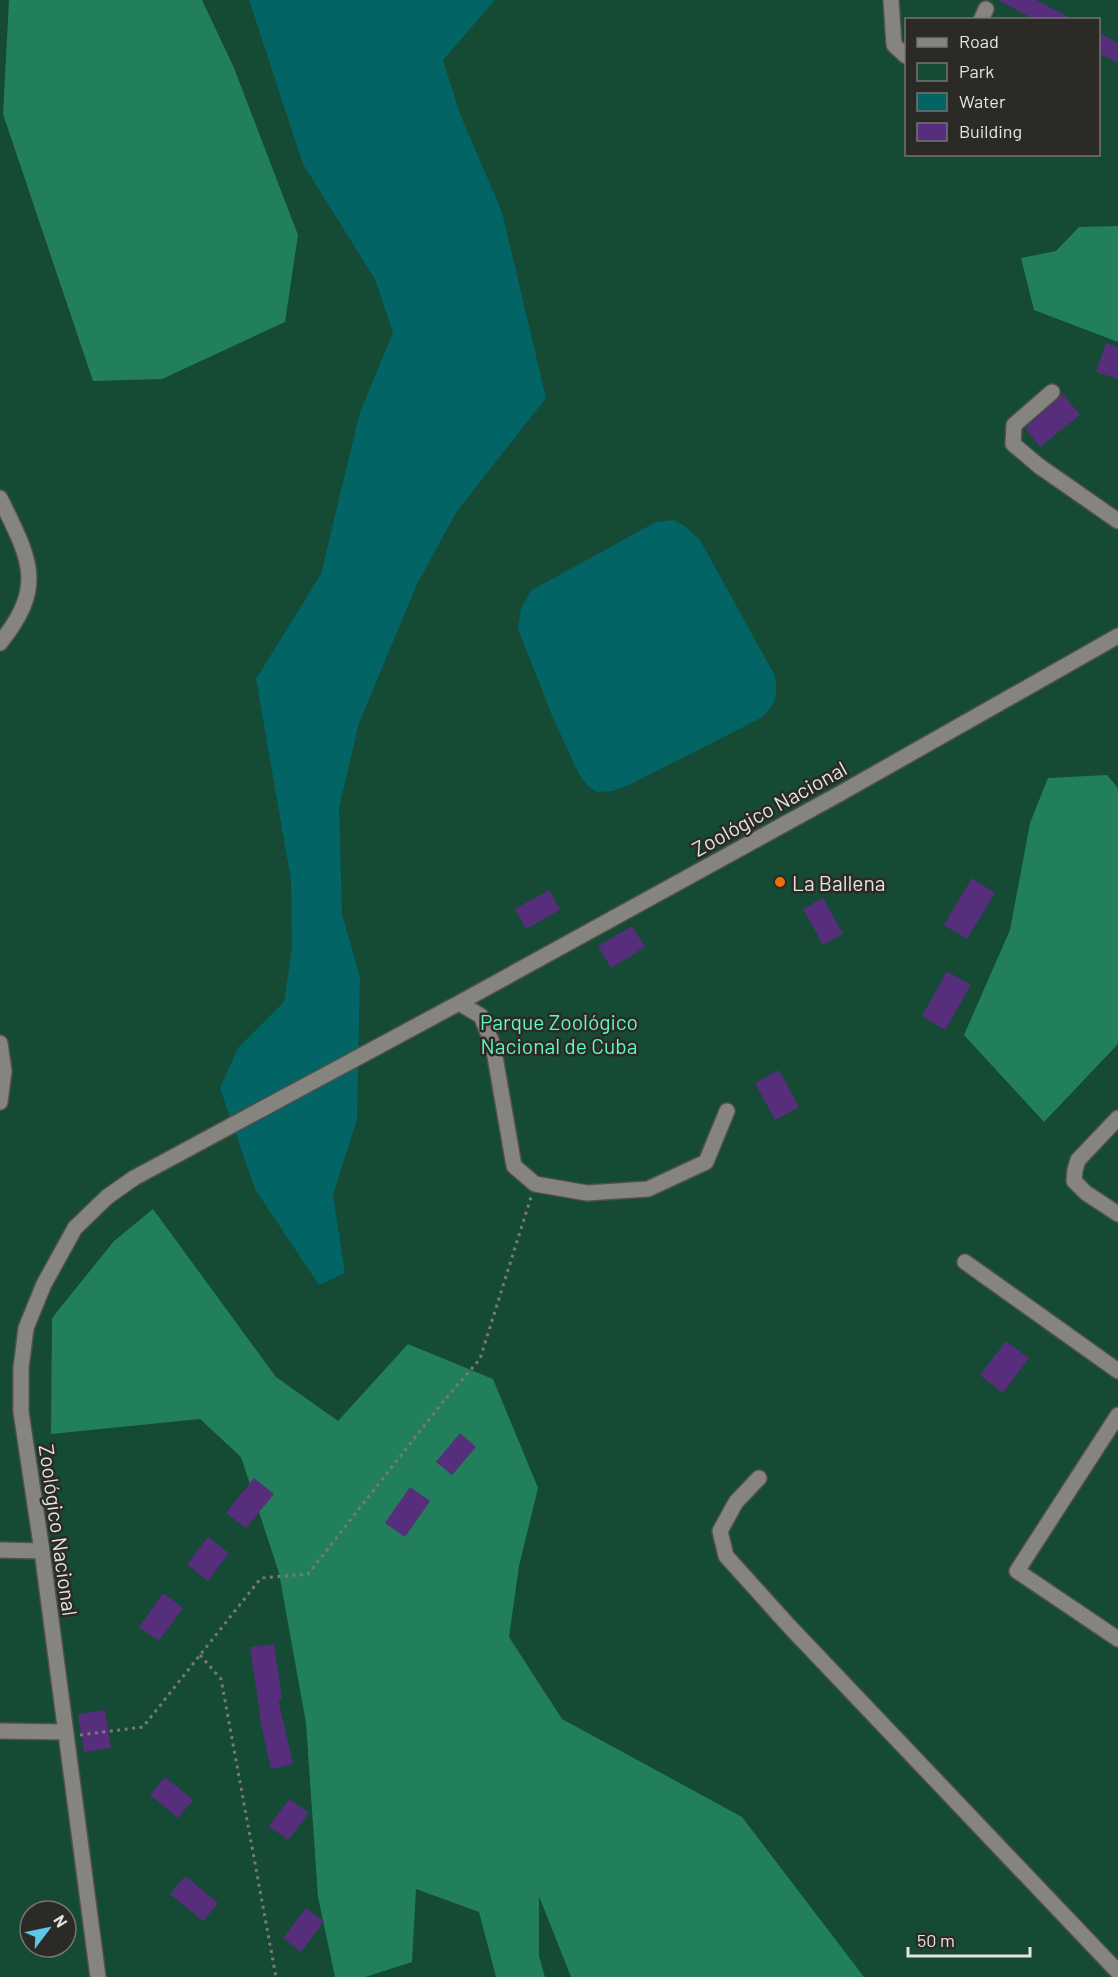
<svg xmlns="http://www.w3.org/2000/svg" width="1118" height="1977" font-family="Barlow,sans-serif">
  <rect width="100%" height="100%" fill="#35342f"/>
  <path fill="#154a35" fill-rule="evenodd" d="M0,0H1118V1977H0ZM906,20H1098V154H906ZM30,1911H66V1947H30Z"/>
  <path fill="#227f5c" d="M9,0H202L234,68L298,235L285,322L162,379L93,381L3,114Z
    M1118,226V342L1034,310L1021,258L1056,251L1079,227Z
    M1107,775L1118,788V1044L1044,1122L964,1035L1010,930L1030,823L1048,778Z
    M153,1209L276,1377L338,1421L408,1344L493,1379L538,1488L519,1566L509,1637L562,1719L742,1817L864,1977H571L539,1896V1956L545,1977H496L479,1912L416,1889L412,1962L365,1977H335L318,1897L306,1723L279,1573L241,1457L200,1419L51,1434L52,1318L114,1241Z"/>
  <path fill="#036466" d="M249,0H495L443,60L460,114L502,212L546,398L457,511L417,584L359,723L339,808L342,914L360,977L357,1119L333,1195L345,1273L319,1285L255,1189L220,1088L238,1048L284,1002L292,949L291,880L256,679L321,574L360,412L393,333L375,279L303,164Z
    M673,520L685,526L700,540L775,676C778,697 776,702 761,718L629,785L613,791L597,792L587,785L579,774L553,718L518,629L521,608L532,590L656,522Z"/>
  <path fill="#572e7b" d="M998,0H1036L1074,20H1035Z
    M1098,32L1118,43V63L1098,53Z
    M1106,343L1118,347V379L1096,372Z
    M1063,394L1080,415L1040,447L1025,428Z
    M972,878L995,893L967,939L944,925Z
    M549,890L560,910L526,929L515,909Z
    M823,898L843,934L823,945L803,909Z
    M632,926L645,947L611,968L598,946Z
    M947,971L971,985L945,1030L922,1016Z
    M779,1070L799,1107L775,1120L755,1083Z
    M1006,1341L1029,1358L1003,1393L980,1375Z
    M460,1433L476,1447L452,1475L436,1462Z
    M254,1478L274,1494L246,1528L226,1513Z
    M410,1487L430,1501L405,1537L385,1523Z
    M208,1537L229,1553L208,1581L187,1564Z
    M163,1593L183,1608L159,1641L139,1627Z
    M274,1644L282,1699H278L293,1764L271,1769L259,1715H260L250,1647Z
    M105,1710L111,1748L84,1752L78,1714Z
    M165,1777L193,1800L178,1818L150,1795Z
    M289,1799L309,1813L288,1840L269,1826Z
    M185,1876L218,1903L203,1921L170,1894Z
    M306,1908L324,1921L301,1952L283,1938Z"/>
  <g fill="none" stroke-linecap="round" stroke-linejoin="round">
    <g stroke="#50504c" stroke-width="18">
      <path id="minor" d="M891,0L894,45L906,56
        M981,20L986,9
        M1052,392L1014,425L1013,444L1039,466L1118,521
        M0,498C29,558 47,585 0,643
        M459,1003L481,1016L493,1045L514,1166L535,1184L587,1193L648,1189L706,1162L727,1111
        M0,1043L4,1071L0,1102
        M1118,1118L1078,1160L1075,1170L1074,1181L1086,1193L1118,1214
        M965,1262L1118,1371
        M1118,1415L1017,1571L1118,1639
        M759,1478L736,1502L720,1531L726,1556L790,1627L1118,1972
        M0,1550L42,1551
        M0,1731L65,1732
        M98,1977L42,1551L21,1412V1368L26,1328L44,1284L75,1228L107,1197L134,1178L459,1003L841,793L1118,636"/>
    </g>
    <path stroke="#7a7975" stroke-width="3" stroke-dasharray="3 4.5" stroke-linecap="butt" d="M200,1655L221,1679L276,1977
      M80,1735L143,1727L261,1578L308,1574L442,1403L480,1359L531,1197"/>
    <use href="#minor" stroke="#85847f" stroke-width="15"/>
  </g>
  <circle fill="#e8710a" stroke="#2b2a26" stroke-width="2" cx="780" cy="882" r="6"/>
  <g text-anchor="middle" dominant-baseline="central" stroke-width="5" stroke-linejoin="round" paint-order="stroke">
    <g font-size="21" fill="#e5e4e2" stroke="#2b2a26">
      <text transform="translate(769 808) rotate(-29)">Zoológico Nacional</text>
      <text transform="translate(59 1530) rotate(82)">Zoológico Nacional</text>
    </g>
    <g font-size="21" fill="#e5e4e2" stroke="#2b2a26" text-anchor="start">
      <text x="792" y="882">La Ballena</text>
    </g>
    <g font-size="21" fill="#5ffabc" stroke="#2b2a26">
      <text x="559" y="1021">Parque Zoológico<tspan x="559" dy="24">Nacional de Cuba</tspan></text>
    </g>
  </g>
  <rect x="905" y="18" width="195" height="138" fill="#2b2a26" stroke="#757471" stroke-width="1.5"/>
  <rect x="917" y="38" width="30" height="9" fill="#85847f" stroke="#757471" stroke-width="1.5"/>
  <text x="959" y="48" font-size="18" fill="#e5e4e2">Road</text>
  <rect x="917" y="63" width="30" height="18" fill="#154a35" stroke="#757471" stroke-width="1.5"/>
  <text x="959" y="78" font-size="18" fill="#e5e4e2">Park</text>
  <rect x="917" y="93" width="30" height="18" fill="#036466" stroke="#757471" stroke-width="1.5"/>
  <text x="959" y="108" font-size="18" fill="#e5e4e2">Water</text>
  <rect x="917" y="123" width="30" height="18" fill="#572e7b" stroke="#757471" stroke-width="1.5"/>
  <text x="959" y="138" font-size="18" fill="#e5e4e2">Building</text>
  <g transform="translate(48 1929) rotate(58)"><circle r="28" fill="#2b2a26" stroke="#757471" stroke-width="1.5"/>
  <path d="M0-4.5L10 22L0 15L-10 22Z" fill="#5cc7e8"/>
  <text y="-9" font-size="16" font-weight="bold" text-anchor="middle" fill="#e5e4e2">N</text>
  </g>
  <path d="M908 1947v9h122v-9" fill="none" stroke="#e5e4e2" stroke-width="3"/>
  <text x="917" y="1947" font-size="18" fill="#e5e4e2" stroke="#2b2a26" stroke-width="4.5" paint-order="stroke">50 m</text>
</svg>
